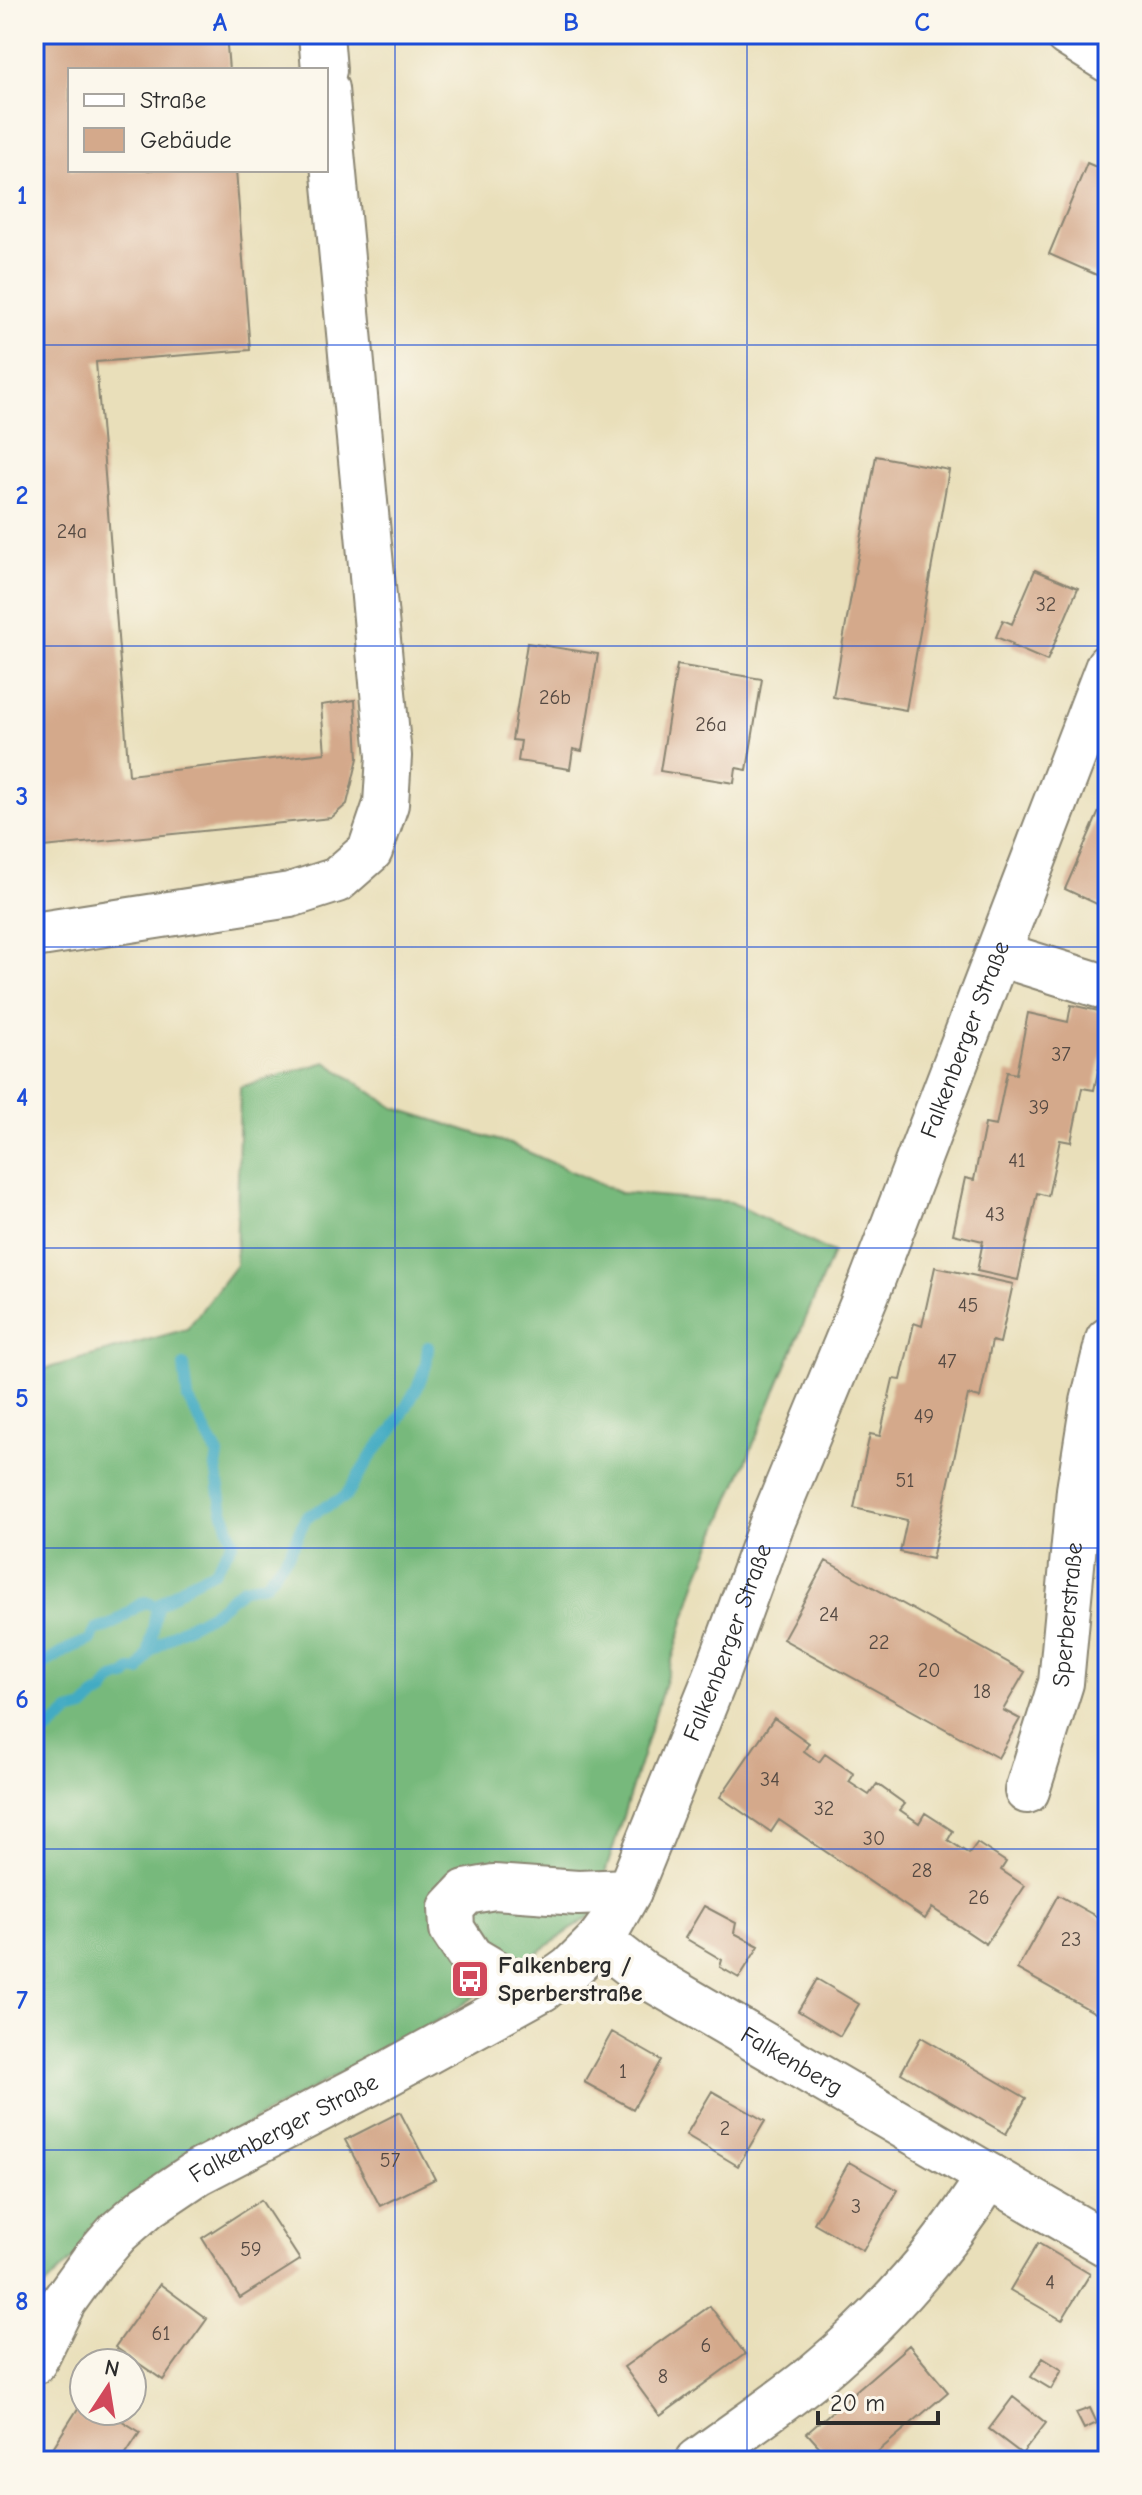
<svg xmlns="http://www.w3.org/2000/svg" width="1142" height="2495" font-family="'Comic Neue',sans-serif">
  <rect width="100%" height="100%" fill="#fbf7ec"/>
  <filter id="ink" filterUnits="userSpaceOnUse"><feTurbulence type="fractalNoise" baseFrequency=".0125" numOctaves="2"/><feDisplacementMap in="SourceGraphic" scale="16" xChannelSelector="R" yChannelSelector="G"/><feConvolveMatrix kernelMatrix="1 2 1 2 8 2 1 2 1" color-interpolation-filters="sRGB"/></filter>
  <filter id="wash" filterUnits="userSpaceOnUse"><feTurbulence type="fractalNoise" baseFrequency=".006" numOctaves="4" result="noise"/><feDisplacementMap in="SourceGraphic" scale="32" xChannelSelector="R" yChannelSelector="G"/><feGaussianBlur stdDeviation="1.8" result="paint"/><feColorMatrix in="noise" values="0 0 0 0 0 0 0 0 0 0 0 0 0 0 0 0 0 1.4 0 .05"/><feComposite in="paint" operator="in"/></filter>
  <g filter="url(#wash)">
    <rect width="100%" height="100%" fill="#e9dfba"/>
    <path fill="#77b97b" stroke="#517253" stroke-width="2" d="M326,1062L395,1108L510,1144L620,1193L731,1202L833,1253L698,1577L592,1915L446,2016L166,2168L34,2297V1372L187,1329L236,1265L240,1087Z"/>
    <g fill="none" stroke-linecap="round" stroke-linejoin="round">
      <path stroke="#43abc3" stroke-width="12" d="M149,1652L157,1606L190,1583L214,1571L233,1542L222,1507L216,1467L218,1455L188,1399L184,1366
        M34,1670L68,1649L90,1640L96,1629C115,1628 127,1610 145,1602L157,1606
        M34,1743L69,1712L84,1708L95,1697L104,1692C108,1682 115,1677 126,1676L131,1670L139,1671L149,1652L177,1632L214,1612L243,1588L265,1584L290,1552L306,1517L345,1497L374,1452L394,1428L417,1388L426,1365L428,1347"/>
    </g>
    <g id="blocks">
      <path fill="#d4a98b" d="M34,34H226L229,70H70V170H236L250,350L96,362L129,775L325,753L321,705L355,700L358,758L347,804L331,818L34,848Z
        M1087,163L1108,172V280L1049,254Z
        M876,456L949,470L906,710L833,697Z
        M1035,570L1078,588L1047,661L1012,646L1013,644L996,637L1003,620L1012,624Z
        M527,643L598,654L582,751L573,749L570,769L518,761L521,741L512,740Z
        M677,665L762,679L747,770L736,768L734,783L660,771Z
        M1108,791V890L1101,906L1065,889Z
        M1071,1005L1108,1013V1035H1106L1094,1090L1082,1088L1071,1142L1060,1140L1048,1196L1037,1193L1018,1280L977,1271L983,1241L953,1234L965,1178L974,1180L985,1124L996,1126L1007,1072L1016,1074L1028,1013L1068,1022Z
        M935,1267L1013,1284L1000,1343L992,1341L980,1398L968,1395L932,1559L900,1552L907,1520L854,1508L870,1434L880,1436L893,1379L901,1380L914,1323L922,1326Z
        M826,1561L1025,1672L1003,1710L1020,1719L998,1758L783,1639Z
        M774,1718L809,1743L804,1751L819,1762L825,1754L854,1774L849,1782L869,1795L877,1784L905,1804L900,1810L919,1823L925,1813L953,1831L948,1840L969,1854L977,1843L1006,1862L1001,1870L1025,1886L986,1944L932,1908L925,1919L779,1820L771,1832L720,1797Z
        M1058,1895L1108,1923V2020L1017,1969Z
        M704,1906L736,1923L734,1933L759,1946L739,1978L720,1967L722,1960L685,1938Z
        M817,1979L859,2004L840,2036L798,2011Z
        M612,2032L661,2060L633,2109L584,2082Z
        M921,2037L1026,2098L1006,2134L901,2073Z
        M712,2091L765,2121L738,2166L686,2135Z
        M400,2112L435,2179L380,2206L345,2140Z
        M849,2162L898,2190L863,2251L814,2223Z
        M261,2200L300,2260L240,2298L202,2238Z
        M1038,2243L1090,2274L1062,2320L1010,2290Z
        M160,2284L207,2319L163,2380L115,2347Z
        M710,2306L745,2354L660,2416L624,2367Z
        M909,2345L948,2392L867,2461H832L807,2433Z
        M1043,2358L1062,2370L1051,2389L1031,2377Z
        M1013,2397L1046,2423L1022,2454L989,2429Z
        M84,2399V2411H106L140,2432L121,2461H53L47,2457Z
        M1090,2408L1097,2423L1084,2429L1076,2413Z"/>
    </g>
  </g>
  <g filter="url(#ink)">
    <use href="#blocks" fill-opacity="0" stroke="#8a8572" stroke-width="2"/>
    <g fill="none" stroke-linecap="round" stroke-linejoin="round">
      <g stroke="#8a8572" stroke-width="48">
        <g id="minor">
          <path d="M321,34L324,70"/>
          <path d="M1067,34L1108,60"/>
          <path d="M34,935L290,895L337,880L370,851L386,804L389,756L326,89"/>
          <path d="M999,954L1108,988"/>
          <path id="s1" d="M1027,1791L1061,1683L1079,1490L1093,1402L1108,1340"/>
          <path id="s2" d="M599,1940L643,1974L989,2176C943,2250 883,2318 816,2374C778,2405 737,2432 698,2461"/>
          <path d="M542,1989L503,1977L471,1958L452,1929L451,1908L466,1892L494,1887L578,1893L629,1891"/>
          <path d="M989,2176L1108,2245"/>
          <path id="s3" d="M34,2362L64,2301L92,2262L118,2232L148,2206L197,2173L376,2080L542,1989L570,1969L599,1940L610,1925L629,1891L716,1676L772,1523L872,1281L1108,666"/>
        </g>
      </g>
      <use href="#minor" stroke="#fff" stroke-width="44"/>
    </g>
  </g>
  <path fill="none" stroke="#1d4ed8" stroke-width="2" stroke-opacity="0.55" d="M395,34V2461M747,34V2461M34,345H1108M34,646H1108M34,947H1108M34,1248H1108M34,1548H1108M34,1849H1108M34,2150H1108"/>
  <defs>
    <g id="bus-square" transform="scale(2)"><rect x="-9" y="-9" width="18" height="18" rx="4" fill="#d1495b" stroke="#fbf7ec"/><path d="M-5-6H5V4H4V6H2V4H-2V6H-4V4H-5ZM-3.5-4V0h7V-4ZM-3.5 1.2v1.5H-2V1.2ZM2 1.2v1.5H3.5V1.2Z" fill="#fff"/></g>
  </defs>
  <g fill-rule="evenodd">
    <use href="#bus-square" x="470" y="1979"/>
  </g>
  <g text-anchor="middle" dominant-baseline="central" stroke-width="7" stroke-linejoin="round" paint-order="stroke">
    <g font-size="20" fill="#554a43">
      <text x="72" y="531">24a</text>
      <text x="1046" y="604">32</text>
      <text x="555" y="697">26b</text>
      <text x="711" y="724">26a</text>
      <text x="1061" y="1054">37</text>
      <text x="1039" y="1107">39</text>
      <text x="1017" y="1160">41</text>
      <text x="995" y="1214">43</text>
      <text x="968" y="1305">45</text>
      <text x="947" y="1361">47</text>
      <text x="924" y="1416">49</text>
      <text x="905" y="1480">51</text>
      <text x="829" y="1614">24</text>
      <text x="879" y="1642">22</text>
      <text x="929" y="1670">20</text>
      <text x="982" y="1691">18</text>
      <text x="770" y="1779">34</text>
      <text x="824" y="1808">32</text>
      <text x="874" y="1838">30</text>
      <text x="922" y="1870">28</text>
      <text x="979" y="1897">26</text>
      <text x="1071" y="1939">23</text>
      <text x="623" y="2071">1</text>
      <text x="725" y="2128">2</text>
      <text x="390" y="2160">57</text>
      <text x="856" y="2206">3</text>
      <text x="251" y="2249">59</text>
      <text x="1050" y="2282">4</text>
      <text x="161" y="2333">61</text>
      <text x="706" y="2345">6</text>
      <text x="663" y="2376">8</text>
    </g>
    <g font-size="24" fill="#2b2b2b" stroke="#fbf7ec">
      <text stroke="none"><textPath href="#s3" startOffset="1694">Falkenberger Straße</textPath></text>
      <text stroke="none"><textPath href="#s1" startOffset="182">Sperberstraße</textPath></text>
      <text stroke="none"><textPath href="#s3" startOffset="1046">Falkenberger Straße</textPath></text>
      <text stroke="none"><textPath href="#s2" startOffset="228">Falkenberg</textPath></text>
      <text stroke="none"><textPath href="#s3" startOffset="352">Falkenberger Straße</textPath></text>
    </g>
    <g font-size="24" font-weight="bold" fill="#2b2b2b" stroke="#fbf7ec" text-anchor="start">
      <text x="498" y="1965">Falkenberg /<tspan x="498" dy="28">Sperberstraße</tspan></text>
    </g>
  </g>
  <rect width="1142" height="2495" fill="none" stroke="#fbf7ec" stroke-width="88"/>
  <rect x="68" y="68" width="260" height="104" fill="#fbf7ec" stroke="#a8a59f" stroke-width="2"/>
  <rect x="84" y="94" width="40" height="12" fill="#ffffff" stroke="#a8a59f" stroke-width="2"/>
  <text x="140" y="108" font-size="24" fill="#2b2b2b">Straße</text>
  <rect x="84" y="128" width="40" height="24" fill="#d4a98b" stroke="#a8a59f" stroke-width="2"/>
  <text x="140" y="148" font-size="24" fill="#2b2b2b">Gebäude</text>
  <g transform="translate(108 2387) rotate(12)"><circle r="38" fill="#fbf7ec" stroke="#a8a59f" stroke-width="2"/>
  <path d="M0-6L14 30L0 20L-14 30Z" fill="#d1495b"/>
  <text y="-12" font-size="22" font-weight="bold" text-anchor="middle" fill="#2b2b2b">N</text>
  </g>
  <path d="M818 2411v12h120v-12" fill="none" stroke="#2b2b2b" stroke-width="4"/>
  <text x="830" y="2411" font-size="24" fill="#2b2b2b" stroke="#fbf7ec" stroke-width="6" paint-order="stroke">20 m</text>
  <rect x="44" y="44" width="1054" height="2407" fill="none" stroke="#1d4ed8" stroke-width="3"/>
  <g font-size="26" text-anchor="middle" font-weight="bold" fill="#1d4ed8">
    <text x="220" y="31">A</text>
    <text x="571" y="31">B</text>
    <text x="922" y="31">C</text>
    <text x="22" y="204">1</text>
    <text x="22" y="504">2</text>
    <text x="22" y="805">3</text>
    <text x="22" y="1106">4</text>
    <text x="22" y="1407">5</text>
    <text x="22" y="1708">6</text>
    <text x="22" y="2009">7</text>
    <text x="22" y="2310">8</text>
  </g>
</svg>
